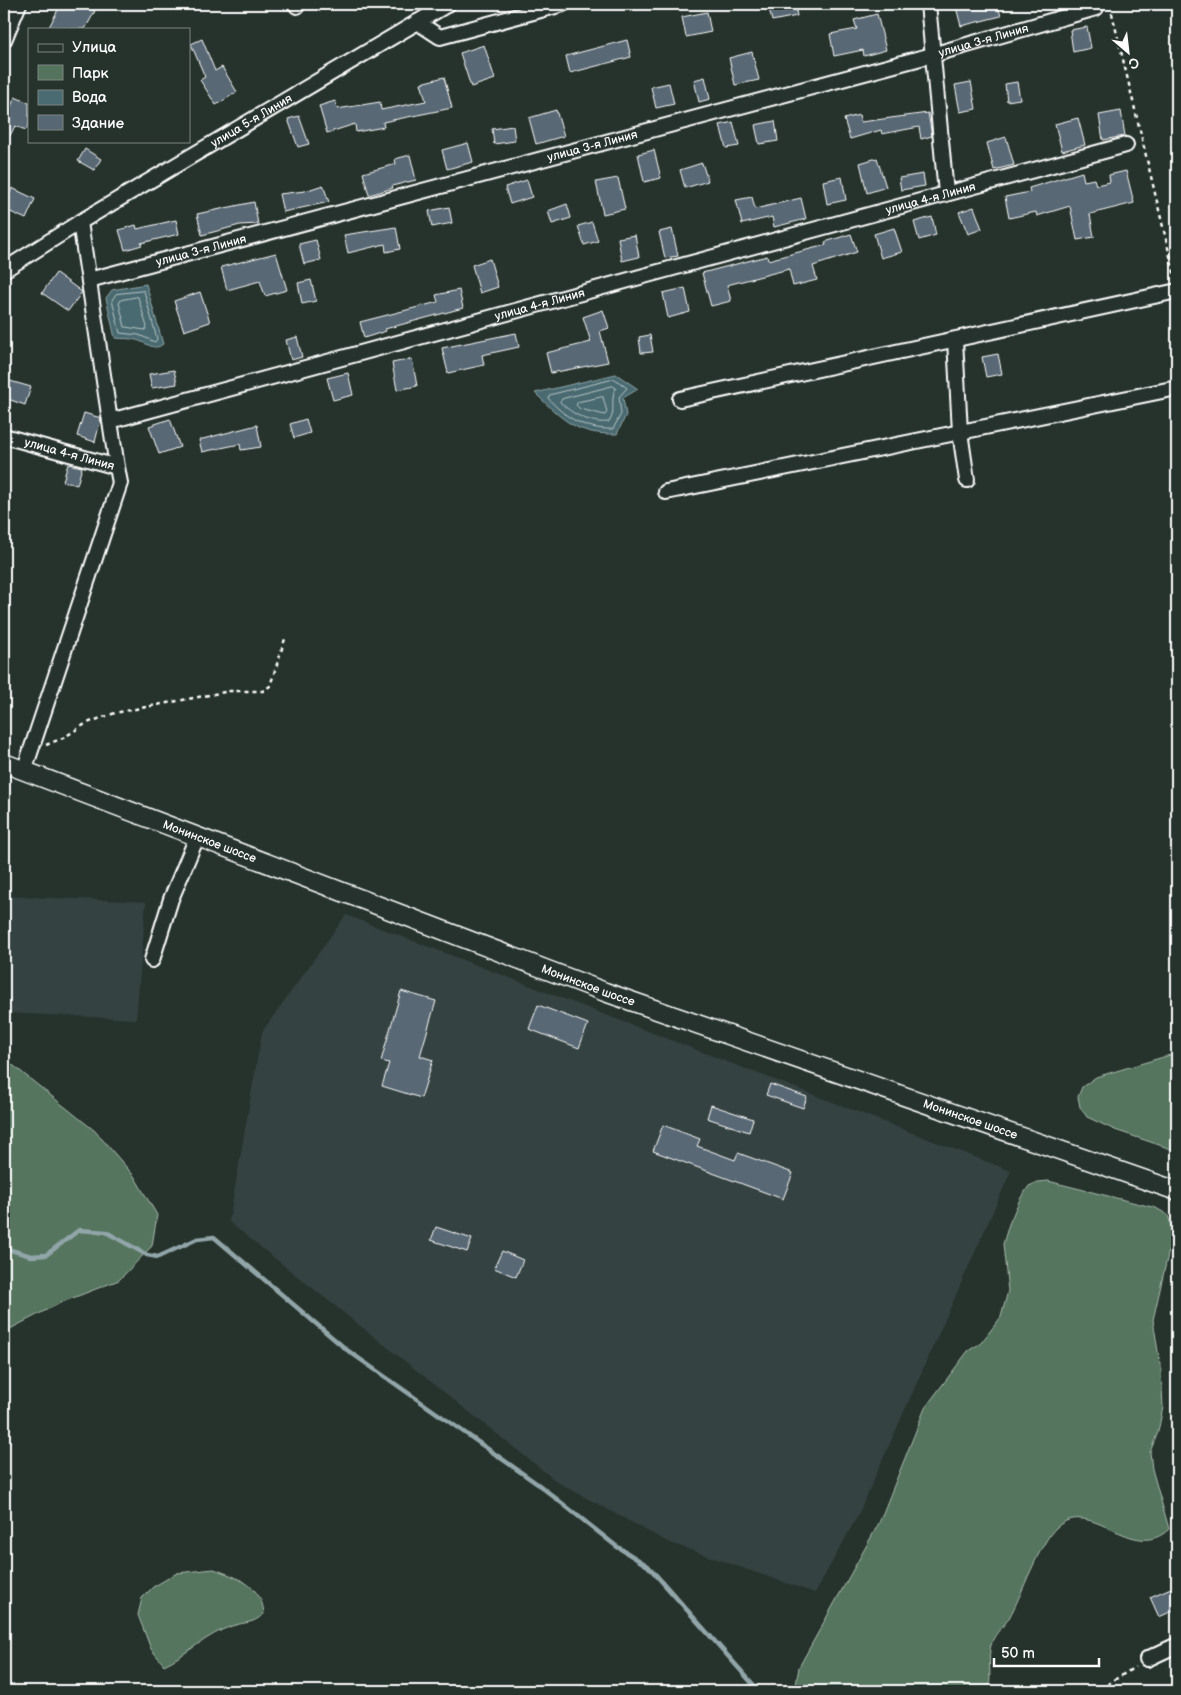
<svg xmlns="http://www.w3.org/2000/svg" width="1181" height="1695" font-family="'Balsamiq Sans',sans-serif">
  <rect width="100%" height="100%" fill="#26332d"/>
  <filter id="ink" filterUnits="userSpaceOnUse"><feTurbulence type="fractalNoise" baseFrequency=".02" numOctaves="2"/><feDisplacementMap in="SourceGraphic" scale="10" xChannelSelector="R" yChannelSelector="G"/><feConvolveMatrix kernelMatrix="1 2 1 2 8 2 1 2 1" color-interpolation-filters="sRGB"/></filter>
  <g filter="url(#ink)">
    <path fill="#354342" d="M4,896L146,902L136,1019L7,1013Z
      M346,915L1011,1171L858,1515L815,1593L668,1542L559,1483L229,1222L262,1032Z"/>
    <path fill="#55745e" stroke="#aabaae" d="M1177,1053V1151L1115,1130L1087,1117L1080,1107L1078,1097L1082,1087L1096,1077Z
      M4,1058L95,1131L134,1176L157,1215L152,1246L119,1280L60,1303L8,1330L4,1329Z
      M1048,1181L1156,1208L1168,1215L1172,1230L1169,1250L1153,1320L1161,1370L1163,1407L1158,1432L1150,1452L1152,1469L1169,1529C1133,1564 1091,1496 1057,1527C1039,1543 1022,1595 1009,1618C1004,1626 995,1633 992,1642C986,1658 993,1676 988,1691H795L799,1667L879,1523L925,1408L968,1351L981,1343L1001,1317L1008,1291L1003,1244L1009,1224L1020,1199L1029,1186L1038,1182Z
      M214,1569C238,1578 262,1585 264,1614C251,1625 247,1621 232,1626C207,1634 188,1654 164,1665L151,1649L138,1615L142,1598L153,1587L177,1573Z"/>
    <path fill="#4a6b71" stroke="#92a6aa" d="M146,284L163,344C154,352 146,342 136,340C130,338 122,339 115,338L106,298L112,290Z
      M616,374L638,389L623,398L626,415L617,434C576,435 563,420 535,393Z"/>
    <g fill="none" stroke-linecap="round" stroke-linejoin="round">
      <path stroke="#b7c4c6" stroke-width="1" d="M144,291L157,339L155,342L139,335L120,333L112,300L116,294Z
        M138,297L147,327L145,330L125,327L119,303L121,300Z
        M615,379L627,388L619,397L621,414L613,429C586,430 565,418 548,398L550,395Z
        M613,386L616,388C609,400 617,411 609,422C591,424 573,415 560,402L562,399Z
        M603,397L607,412L605,415L580,409L576,405L578,402Z"/>
      <path stroke="#92a6aa" stroke-width="4.5" d="M4,1248L31,1256L46,1255L79,1230L106,1232L147,1255L158,1257L197,1239L214,1237L347,1350L539,1485L616,1546L648,1566L759,1691"/>
    </g>
    <path fill="#586774" stroke="#fff" d="M61,4H81L95,11L85,29H48Z
      M768,4H795L797,16L772,21Z
      M966,4H997L1001,16L961,26L956,7Z
      M707,12L711,32L686,37L682,17Z
      M877,14L886,50L864,56L863,50L834,56L830,34L857,29L854,20Z
      M1087,27L1091,48L1073,52L1070,30Z
      M202,39L215,71L222,67L237,92L216,105L200,80L205,77L191,44Z
      M627,40L631,57L570,73L566,56Z
      M484,45L495,79L471,87L460,53Z
      M752,52L759,80L735,85L729,58Z
      M444,77L452,108L383,122L384,127L356,132L355,124L327,133L319,106L335,101L337,109L380,102L381,110L426,101L421,83Z
      M705,77L710,99L699,102L694,80Z
      M971,82L976,109L960,112L955,85Z
      M1017,82L1020,99L1007,101L1005,84Z
      M669,83L674,104L656,108L651,87Z
      M15,97L29,103V124L26,130L15,126L4,147V123Z
      M556,110L564,136L536,144L529,118Z
      M1121,111L1125,136L1103,140L1099,115Z
      M928,113L932,136L921,139L919,127L882,134L881,130L850,139L844,119L859,115L861,122Z
      M299,116L309,144L298,147L288,119Z
      M1078,118L1085,145L1062,151L1055,124Z
      M775,121L778,141L759,144L755,125Z
      M733,122L739,146L726,148L720,125Z
      M513,126L515,141L494,144L492,129Z
      M1006,137L1014,165L994,170L987,143Z
      M468,143L473,162L447,169L442,150Z
      M85,149L101,159L94,170L78,161Z
      M654,150L661,178L644,182L638,154Z
      M410,155L416,180L392,186L393,188L369,195L363,173L396,164L395,159Z
      M877,158L886,187L867,193L860,163Z
      M702,163L708,181L685,188L680,170Z
      M1126,171L1134,203L1090,214L1094,237L1077,240L1070,206L1037,216L1036,212L1009,218L1005,197L1030,192L1029,188L1082,172L1084,181L1094,179L1096,185L1110,182L1109,175Z
      M923,174L925,186L901,190L899,178Z
      M842,177L846,200L827,204L823,181Z
      M618,178L625,209L603,214L596,182Z
      M527,180L532,197L510,204L505,187Z
      M323,185L329,202L283,212L279,194L305,191Z
      M12,188L35,199L26,219L4,209Z
      M752,197L755,209L801,198L806,219L774,227L772,217L742,224L736,200Z
      M254,202L258,224L240,225L202,235L197,214Z
      M567,204L571,218L552,224L548,211Z
      M449,207L452,223L432,227L429,211Z
      M974,207L982,229L968,234L959,212Z
      M932,217L936,235L919,240L914,222Z
      M176,220L179,234L141,243L142,245L125,250L119,230L136,225L137,229Z
      M592,222L598,241L584,245L578,226Z
      M396,227L400,249L386,252L385,244L348,253L344,235Z
      M894,228L902,252L881,258L874,234Z
      M672,229L678,256L665,258L659,232Z
      M851,234L857,252L813,266L817,280L793,286L789,269L727,285L731,301L711,306L702,273L767,256L768,260L826,245L825,242Z
      M635,235L639,257L622,261L618,238Z
      M316,240L321,260L304,264L299,244Z
      M276,253L287,290L265,296L260,281L227,290L221,267Z
      M490,259L498,287L480,293L472,265Z
      M56,273L82,292L68,311L42,293Z
      M311,280L316,301L302,304L298,283Z
      M685,288L690,312L668,318L663,293Z
      M459,290L463,308L385,329L386,331L364,338L360,322L438,302L436,295Z
      M200,292L210,322L184,331L174,301Z
      M603,310L609,328L600,331L608,362L551,373L546,353L591,342L583,317Z
      M516,333L519,347L482,355L484,365L448,373L442,348Z
      M650,335L653,352L641,353L639,337Z
      M297,337L302,357L291,360L286,340Z
      M998,354L1002,374L986,377L982,357Z
      M412,359L417,386L397,390L392,363Z
      M174,370L177,384L152,388L149,374Z
      M348,373L353,395L333,400L327,378Z
      M10,381L31,387L25,405L5,398Z
      M84,413L101,418L95,442L77,436Z
      M170,419L180,447L159,454L149,426Z
      M306,419L310,433L294,438L290,424Z
      M257,425L261,447L241,450L240,444L202,452L199,440Z
      M68,464L82,467L77,485L63,481Z
      M401,991L436,1001L420,1056L433,1060L421,1098L382,1086L389,1063L381,1061Z
      M538,1005L588,1024L579,1048L529,1029Z
      M770,1084L807,1097L803,1108L766,1095Z
      M711,1105L753,1119L749,1132L707,1118Z
      M663,1125L700,1139L697,1146L735,1160L738,1153L793,1173L783,1199L653,1151Z
      M436,1227L472,1239L467,1252L431,1240Z
      M502,1251L523,1260L516,1277L494,1268Z
      M1171,1588L1177,1603V1609L1159,1617L1150,1597Z"/>
    <g fill="none" stroke-linecap="round" stroke-linejoin="round">
      <g stroke="#fff" stroke-width="18">
        <g id="minor">
          <path d="M928,4L946,193"/>
          <path d="M297,6L298,4"/>
          <path d="M417,22L440,37L563,4"/>
          <path d="M4,40L19,4"/>
          <path d="M80,222L110,421"/>
          <path id="s1" d="M4,270L80,222L448,4"/>
          <path id="s2" d="M89,280L932,55L1096,8"/>
          <path d="M955,340L960,432L967,480"/>
          <path d="M680,399L1177,291"/>
          <path id="s3" d="M4,436L117,467L110,421L1126,145"/>
          <path d="M666,492L1177,388"/>
          <path d="M24,771L120,483L117,467"/>
          <path d="M152,960L171,899L197,837"/>
          <path d="M1147,1659L1177,1645"/>
        </g>
      </g>
      <g stroke="#fff" stroke-width="21">
        <g id="major">
          <path id="s4" d="M4,763L605,992L1177,1191"/>
        </g>
      </g>
      <path stroke="#fff" stroke-width="2.5" stroke-dasharray="4 4" stroke-linecap="butt" d="M1110,5L1175,277
        M46,745L63,738L87,723L115,713L230,691H263L270,686L285,639
        M1103,1691L1108,1684L1135,1667"/>
      <use href="#minor" stroke="#26332d" stroke-width="14"/>
      <use href="#major" stroke="#26332d" stroke-width="18"/>
    </g>
  </g>
  <g text-anchor="middle" dominant-baseline="central" stroke-width="4.5" stroke-linejoin="round" paint-order="stroke">
    <g font-size="12" fill="#fff" stroke="#26332d">
      <text stroke="none"><textPath href="#s2" startOffset="926">улица 3-я Линия</textPath></text>
      <text stroke="none"><textPath href="#s1" startOffset="289">улица 5-я Линия</textPath></text>
      <text stroke="none"><textPath href="#s2" startOffset="521">улица 3-я Линия</textPath></text>
      <text stroke="none"><textPath href="#s3" startOffset="1014">улица 4-я Линия</textPath></text>
      <text stroke="none"><textPath href="#s2" startOffset="116">улица 3-я Линия</textPath></text>
      <text stroke="none"><textPath href="#s3" startOffset="609">улица 4-я Линия</textPath></text>
      <text stroke="none"><textPath href="#s3" startOffset="68">улица 4-я Линия</textPath></text>
      <text stroke="none"><textPath href="#s4" startOffset="220">Монинское шоссе</textPath></text>
      <text stroke="none"><textPath href="#s4" startOffset="625">Монинское шоссе</textPath></text>
      <text stroke="none"><textPath href="#s4" startOffset="1030">Монинское шоссе</textPath></text>
    </g>
  </g>
  <rect width="1181" height="1695" fill="none" stroke="#26332d" stroke-width="20"/>
  <rect x="10" y="10" width="1161" height="1675" fill="none" stroke="#fff" stroke-width="2" filter="url(#ink)"/>
  <rect x="28" y="28" width="162" height="115" fill="#26332d" stroke="#7d8581"/>
  <rect x="38" y="44" width="25" height="8" fill="#26332d" stroke="#7d8581"/>
  <text x="72" y="52" font-size="15" fill="#ffffff">Улица</text>
  <rect x="38" y="65" width="25" height="15" fill="#55745e" stroke="#7d8581"/>
  <text x="72" y="78" font-size="15" fill="#ffffff">Парк</text>
  <rect x="38" y="90" width="25" height="15" fill="#4a6b71" stroke="#7d8581"/>
  <text x="72" y="102" font-size="15" fill="#ffffff">Вода</text>
  <rect x="38" y="115" width="25" height="15" fill="#586774" stroke="#7d8581"/>
  <text x="72" y="128" font-size="15" fill="#ffffff">Здание</text>
  <g transform="translate(1128 52) rotate(152)" stroke="#26332d" stroke-width="4" paint-order="stroke">
  <path d="M0-4L9 19L0 12L-9 19Z" fill="#ffffff"/>
  <text y="-8" font-size="14" font-weight="bold" text-anchor="middle" fill="#ffffff">С</text>
  </g>
  <path d="M994 1658v8h105v-8" fill="none" stroke="#ffffff" stroke-width="2.5"/>
  <text x="1001" y="1658" font-size="15" fill="#ffffff" stroke="#26332d" stroke-width="4" paint-order="stroke">50 m</text>
</svg>
